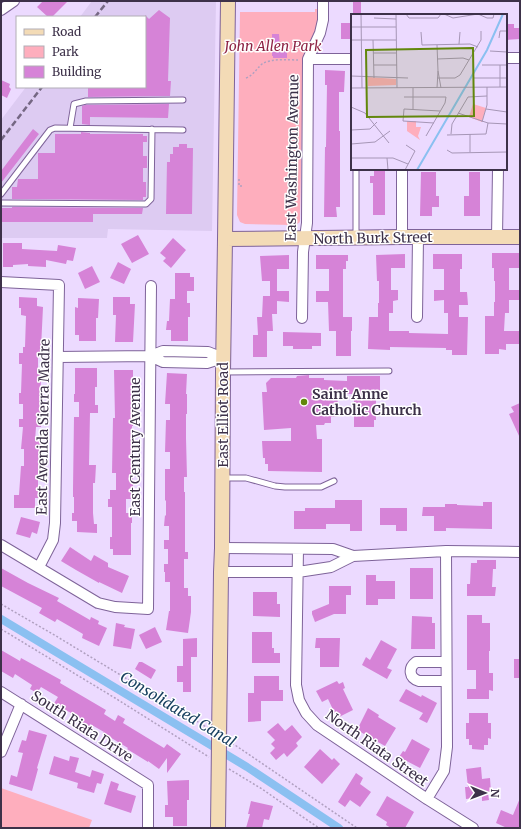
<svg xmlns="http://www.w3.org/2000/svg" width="521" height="829" font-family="Merriweather,serif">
  <rect width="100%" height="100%" fill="#ecdaff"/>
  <path fill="#ddcbf2" d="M92,1H216L212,231L108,229L107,238H1V120L26,87H145V17H80Z"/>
  <path fill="#feaebd" d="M315,9H321L317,31L306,49L303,59V66L300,221L299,223L293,225L245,224L240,222L237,215L240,12H315Z
    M1,788L92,820L89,828H1Z"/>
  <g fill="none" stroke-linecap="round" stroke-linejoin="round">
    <path stroke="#8bc0f1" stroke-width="8" d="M1,619L247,767L339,828"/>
  </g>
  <path fill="#d683d7" d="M43,1H68L52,17H48L37,7Z
    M353,1H361V15H353Z
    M159,10L170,18L168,81H171L170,96L88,97V87H145V15L149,19Z
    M341,23H352V39H341Z
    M506,24H514V28H520V39L506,40Z
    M272,34H279L280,47H287V58H273V56H272Z
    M325,70L345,71L344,92H339V131H340V207H336L337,217H324L325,147H326L327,85H325Z
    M1,80L10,84L9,87L11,89L7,98L1,95Z
    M169,104L168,118L90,117V125L82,124V106L85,105Z
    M33,129L39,134L1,183V171Z
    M81,132L90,133V134H143V136H147V142H143V156H147V168H143V182H146V197H143V200L12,199V187H17L18,179H38V153H55V134H81Z
    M179,144H187V148H193L192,214H166L167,162H170V154H173V147H179Z
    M374,170H385V215H373V183H370V176H374Z
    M421,172H436V196H439V207H432V216H420Z
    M469,172H480V216H464V196H469Z
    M12,207L143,208L142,214H93V222H1V208H12Z
    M138,235L149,254L132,263L121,244Z
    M173,238L186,250L171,268L163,261L166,258L160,253Z
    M3,243H22V249L57,251L58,245L76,248L73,261L67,260L66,264L46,260V267L28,266V264L13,265V267H3Z
    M492,253H520V268H509V290H520V300H509V313H505L504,331H520V344H506V350L499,349V354H485V316H494V302H495V281H494V268H492Z
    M405,254V268H391V290H398V300L393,301V313H389V331H409V333L448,334V313H444V300L434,301V290H444V269H433V254H462V269H460V292H467L468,305H459V317H468L467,355H452V350H446V348L390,347V350L368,349L369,317H378V303H379V281H377L376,255Z
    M289,255V269H277V291H289V302L277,301V314H272L273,331H267V357H253V335H258L257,317H262L263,296H270V281H262L260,256Z
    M316,255H348V261H346V269H343V317H352V331H351V356H336V331H329L328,302H316V291H329V269H316Z
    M118,262L131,269L124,284L110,278Z
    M92,266L100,282L85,289L78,273Z
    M175,273H190V277H194V291H187V303H190V317H188V341H171V330H166L167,321H169L170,299H175Z
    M19,297L37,298V306L43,307L41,348L42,356L38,357V370H42L40,393L41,416H42L41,427H36L35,441H41V475H38V489H41V498H35V508H14V495H19L21,466H24V449H21L23,427H19V419H23V404H19V393H21L22,364H19V353H23V347H25L26,316L21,315V308H19Z
    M113,297H130V304H135L133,342H115L116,315H113Z
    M78,298L99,299L98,318H96V341H79V335H75V307L78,308Z
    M283,332L321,333V346H312V349H293V346H283Z
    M75,368H97V387H95V405H98V413H90L89,465H96L95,483H93V513L94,524H97V533L77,532V521H72V513H74V497H73V489L74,417H79V402H74V394H75Z
    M114,370H133V379H134V403H132L133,426H132L131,442H133V499H126V513H132V523H131V555H113V549H110V537H112V507H108V499H110V490H116V473H112L113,418H115Z
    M167,373L187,374L186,394H187V414H186V438L187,477H184V492H185V552H188V559H184V588H188V596H191V612L188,633L166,630L169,611H170V582H165V572H164V564H168V549H164V540H169V526H164L165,515L166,516V500L165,501V469H170V452H165L166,420H170V404H165Z
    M309,375V378H324V380L347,381V376H380V394H376V420H374V427H354V394H337L339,416L331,417V423H325L324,425H316L317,439H322V472L268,471V464H265V458H263L262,441H291V428L264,430L262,392H267L266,383L271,378H296L297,376Z
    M520,403V438L509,414L514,412L511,407Z
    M335,500H362V531H350V524H326V529H294V511H305V508H335Z
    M483,502H492V529L446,528V531H434V516H422L423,507H445V504H457V505L483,506Z
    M380,508H407V531H396V525H380Z
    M21,517L40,522L37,534L32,532L30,538L16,534Z
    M70,547L91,561L94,555L108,563V567L129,576L122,593L99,582V583L76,570L61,561Z
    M477,560H496V569H493L492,587H496L495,596H467V584H470L471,563H477Z
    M1,568L28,583L59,598L57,601L90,620L91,617L99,621L98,624L107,628L99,646L82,638L83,634L57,619L55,622L39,613L42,608L1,586Z
    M410,568H433V599H410Z
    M366,575H376V581H395V599H378V605H366Z
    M329,586H351V595H346V614H334L315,622L312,614V611L329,604Z
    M253,592H277V604H280V617L253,616Z
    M467,615H482V623H490V651H489V673H493V691L489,690V699H467V689H476V670H467Z
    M412,616L432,617V623H435V649H411Z
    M116,623L125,625L124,627L135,629L131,649L113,646Z
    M155,627L162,642L146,649L139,635Z
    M252,632H272V648H274V653H280V663H252Z
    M197,638V657H191V692H183V682H177V666H183V639Z
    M316,638H340L339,667H320V648H315Z
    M381,640L397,649L387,668L392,670L387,679L362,665L366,657L370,660Z
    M1,650L20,661L21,658L61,680L60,683L106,710L104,714L115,721L118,715L125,719L123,723L164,748L167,744L181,754L167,773V758L159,769L148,761V762L127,749L128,748L103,733L104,732L90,724L89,727L78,720L80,718L62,708L61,709L53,705L58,697L41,687L37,693L30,689L32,685L15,674L13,678L1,671Z
    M514,659H520V678H514Z
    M139,662H142L156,670L151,679L135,669Z
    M254,676H279V690H283V701H261V721L248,722V693H254Z
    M337,681L339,684L343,682L345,688L343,689L353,710L337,718L328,699L322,702L316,691Z
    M406,689L421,697L422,695L437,703L427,723L419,719L423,713L399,701Z
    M368,708L379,715L378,717L396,728L385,746L357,730Z
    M469,713H488V723H491V739L488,738V745H484V750L472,749V745H469V739H466V723H469Z
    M278,723L285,731L292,725L302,737L296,743L298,746L287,757L284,753L276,760L270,753L275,748L271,744L275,740L267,732Z
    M29,730L47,735L37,768L38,769L32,791L9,784L11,775L17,777L23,753L18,752L22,740L26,741Z
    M412,739L430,749L420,768L399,757L403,751L405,752Z
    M320,749L332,760L334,758L340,764L322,784L304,767Z
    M54,756L69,761L70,756L79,758L75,772L90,777L92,770L104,774L101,784L97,783L94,793L77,788L78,783L49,774Z
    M481,767L482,779L490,778L491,793L488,794L489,800L482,801V797L466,799L465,787H468L466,769Z
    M356,773L363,778L360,784L371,792L360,807L350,800L345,807L338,802Z
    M189,780V800H187V826H173V817H165V805H168L167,781Z
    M111,781L119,784L117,790L136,796L131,813L104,804Z
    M387,796L414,812L405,828H391L386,825L387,822L376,815Z
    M520,798V828H507L496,823L501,810L513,815Z
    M251,801L273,806L269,820L264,819L262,828H246L250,814H248Z"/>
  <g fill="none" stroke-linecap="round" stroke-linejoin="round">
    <g stroke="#7e6399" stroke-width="7">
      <path id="lane" d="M70,128L74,104L86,101L183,100
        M1,194L50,130L55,128L183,130
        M1,203L146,204L151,199L152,129
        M356,236V169
        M224,372L389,371
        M223,478H246L275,486L285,487H321L334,481"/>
    </g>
    <g stroke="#7e6399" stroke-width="12">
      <path id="street" d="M1,10L14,1
        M506,58H520
        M308,59H352
        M402,237V169
        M497,237L498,169
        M1,282L59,285L55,523L53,540L39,567
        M417,317L418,237
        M302,318L303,252L307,223L308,59L320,33L323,20V1
        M150,356L163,362L207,363L223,358
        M58,357L150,356L163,351L208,352L223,358
        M1,545L98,603L115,607L148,609L151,286
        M298,549L296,685L299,700L306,713L317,725L427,799L473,828
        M353,556L446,551L520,552
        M221,572H298L331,567L353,556L333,549L222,548
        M446,662H416C408,668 409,678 419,681H446
        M1,692L148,785V828
        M1,752L21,704
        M427,799L444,771L447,747L446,551"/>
    </g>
    <g stroke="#7e6399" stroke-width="16">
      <path id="secondary" d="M225,239L402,237H520
        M218,828L221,572L222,548L223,372L225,239L228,1"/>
    </g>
    <path stroke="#b0a0c0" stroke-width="1.5" stroke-dasharray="2 2" stroke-linecap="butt" d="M246,78C254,75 256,69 262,64C271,58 289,60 299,60
      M239,179V186H244
      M1,604L56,636L208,728
      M1,629L115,698L209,757
      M229,741L357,828
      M229,769L262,789L288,807L319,828"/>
    <use href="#lane" stroke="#fff" stroke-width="5"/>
    <use href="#street" stroke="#fff" stroke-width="10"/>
    <use href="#secondary" stroke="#f3dbb6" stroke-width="14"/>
    <path stroke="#756783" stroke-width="2.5" stroke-dasharray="6 3" stroke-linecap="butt" d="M95,17L108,1
      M1,140L42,87"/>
  </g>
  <circle fill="#62870c" stroke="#fff" stroke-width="1.5" cx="304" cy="402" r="4"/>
  <g text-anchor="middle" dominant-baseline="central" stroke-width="3" stroke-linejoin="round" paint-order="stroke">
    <g font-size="14" font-style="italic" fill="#8e2445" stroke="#fff">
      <text x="273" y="46">John Allen Park</text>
    </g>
    <g font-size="14" fill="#3d3149" stroke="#fff">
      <text transform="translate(292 158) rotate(-89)">East Washington Avenue</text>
      <text transform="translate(373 238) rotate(-1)">North Burk Street</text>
      <text transform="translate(223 415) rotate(-90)">East Elliot Road</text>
      <text transform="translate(43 427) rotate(-89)">East Avenida Sierra Madre</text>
      <text transform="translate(135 447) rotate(-90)">East Century Avenue</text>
      <text transform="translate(82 726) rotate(33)">South Riata Drive</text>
      <text transform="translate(377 748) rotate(35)">North Riata Street</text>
    </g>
    <g font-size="14" font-weight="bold" fill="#3d3149" stroke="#fff" text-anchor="start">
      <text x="312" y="394">Saint Anne<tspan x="312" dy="16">Catholic Church</tspan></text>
    </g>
    <g font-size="15" font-style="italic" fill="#1a4161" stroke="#fff">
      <text transform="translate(178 709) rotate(31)">Consolidated Canal</text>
    </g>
  </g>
  <g transform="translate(351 14)">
    <rect width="156" height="156" fill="#ecdaff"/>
    <path d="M17,63L45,65V71L17,72ZM122,90L135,94L131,108L118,103ZM56,107H65V113H70L67,122L69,126L56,117Z" fill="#feaebd"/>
    <path fill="none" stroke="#8bc0f1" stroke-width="2" d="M66,156L136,36L152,0"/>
    <path fill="none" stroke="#a696b6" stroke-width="1" d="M10,0L11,74M45,0L46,74M55,0L58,4H87L90,0M93,0L102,4L127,0L136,4H142L143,0M23,4L45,5M0,13H45M70,18L71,31L119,30L127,33M148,24L149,17H156M0,26H45M22,26L23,64M108,30L109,18M86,31L87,57M139,37L156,38M22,39H46M86,45L112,44L118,46M23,51H46M131,51H156M149,51V73M0,62L57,64M86,64H104L109,61L130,26V17M123,64H156M0,74L156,73M62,74V95M86,74L87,57L90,74M53,83H95L94,89L75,122M0,93L14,99L38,129M135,95L156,98M107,99L137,109L156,110M131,108L136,91V73M83,109L52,107L53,95L89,97M0,116L19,115L26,108M100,120L101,110L117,83L136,82M96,121L135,120L137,109M0,130L24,128L39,117M96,136L101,139L156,138M119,138V120M0,144H42L57,150M36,144L37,156M54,156L64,137L55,131"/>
    <path fill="#62870c" fill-opacity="0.15" stroke="#62870c" stroke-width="2" d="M122,34L123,102L16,103L15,36Z"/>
    <rect width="156" height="156" fill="none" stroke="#3d3149" stroke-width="2"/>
  </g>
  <rect width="521" height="829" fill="none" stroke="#3d3149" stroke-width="4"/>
  <rect x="16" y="16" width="130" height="72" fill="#ffffff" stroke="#b1adb6"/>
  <rect x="24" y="29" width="20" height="6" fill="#f3dbb6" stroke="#b1adb6"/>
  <text x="52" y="36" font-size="12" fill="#3d3149">Road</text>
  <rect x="24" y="46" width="20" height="12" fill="#feaebd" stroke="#b1adb6"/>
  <text x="52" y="56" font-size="12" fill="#3d3149">Park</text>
  <rect x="24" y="66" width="20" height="12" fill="#d683d7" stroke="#b1adb6"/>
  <text x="52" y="76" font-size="12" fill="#3d3149">Building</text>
  <g transform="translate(485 793) rotate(91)" stroke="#ffffff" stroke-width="3" paint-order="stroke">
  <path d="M0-3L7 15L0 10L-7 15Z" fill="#3d3149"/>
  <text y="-6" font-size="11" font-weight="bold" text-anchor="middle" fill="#3d3149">N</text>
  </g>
</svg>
